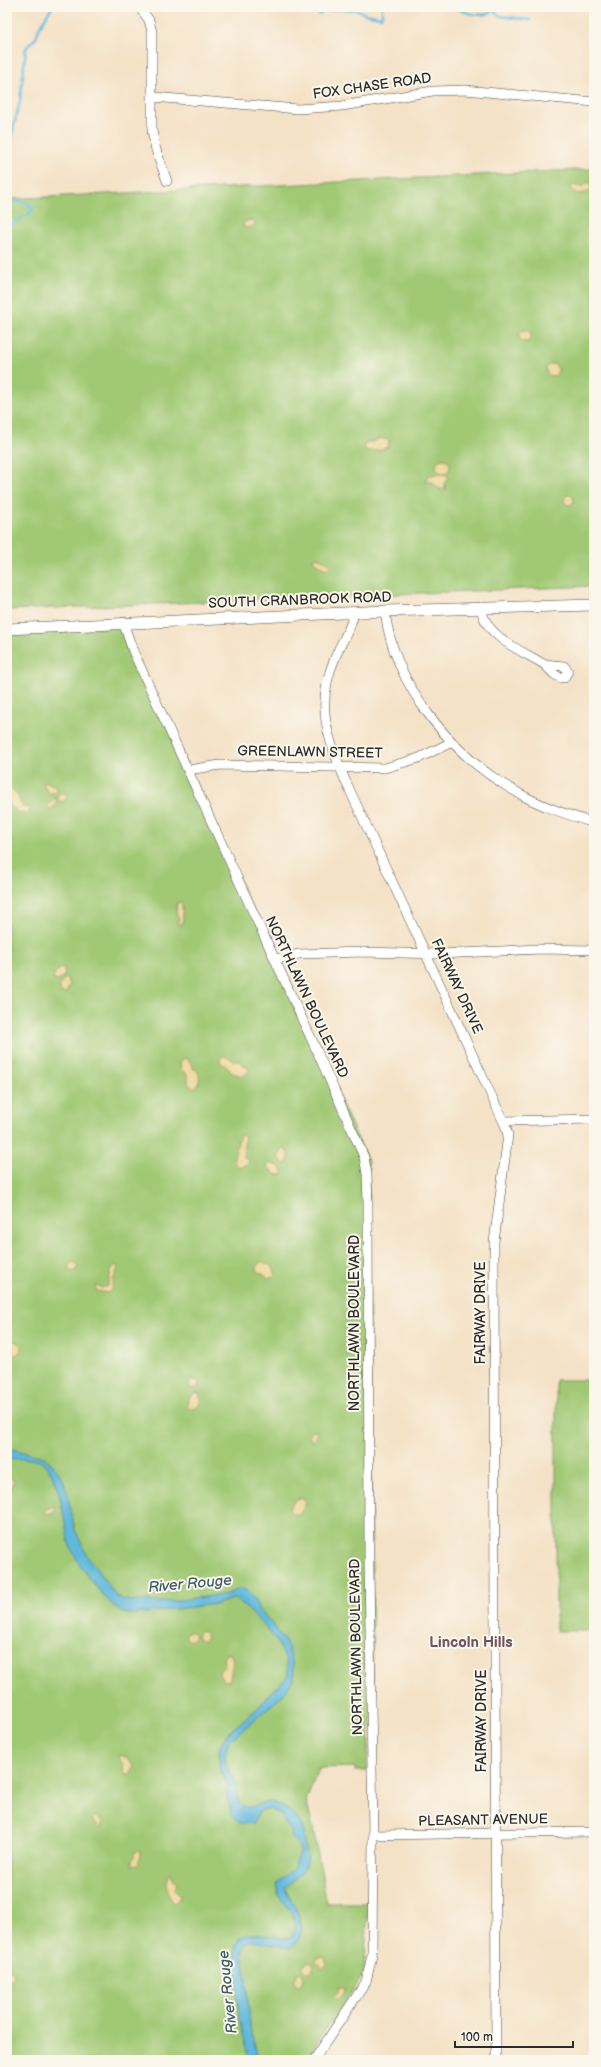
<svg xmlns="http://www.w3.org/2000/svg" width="601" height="2067" font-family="'Balsamiq Sans',sans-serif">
  <rect width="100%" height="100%" fill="#fbf7ec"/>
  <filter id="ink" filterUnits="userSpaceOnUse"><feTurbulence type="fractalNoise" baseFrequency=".025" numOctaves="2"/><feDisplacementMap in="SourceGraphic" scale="8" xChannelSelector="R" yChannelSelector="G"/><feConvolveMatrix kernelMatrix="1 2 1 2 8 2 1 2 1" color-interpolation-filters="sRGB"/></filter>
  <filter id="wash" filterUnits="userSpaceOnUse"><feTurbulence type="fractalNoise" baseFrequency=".012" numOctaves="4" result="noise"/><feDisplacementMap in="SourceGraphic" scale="16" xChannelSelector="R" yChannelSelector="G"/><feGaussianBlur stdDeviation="0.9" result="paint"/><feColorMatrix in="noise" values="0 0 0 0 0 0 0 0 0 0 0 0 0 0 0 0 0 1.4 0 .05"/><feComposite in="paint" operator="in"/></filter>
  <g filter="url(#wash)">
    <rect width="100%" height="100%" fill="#f4e2c7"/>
    <path fill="#a1c975" stroke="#667a50" d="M594,169V586L7,610V199Z
      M123,627L368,1161L373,1699L366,1771H356V1767L318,1768L306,1801L313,1828L327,1903H368L364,1974L305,2060H7V632Z
      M556,1380H594V1631H556Z"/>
    <path fill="#eeda9e" stroke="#8c8264" d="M590,182L592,189L582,194L576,193L571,188L573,185L581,187Z
      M249,220L255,222L254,226L249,228L243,227V223Z
      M592,220H594V233L586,227L589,221Z
      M519 336a6 6 0 1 1 12 0a6 6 0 1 1-12 0Z
      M546 370a6 6 0 1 1 12 0a6 6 0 1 1-12 0Z
      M380,438L389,440L388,447L380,450L366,451L364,445L366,442H373Z
      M436 466a7 7 0 1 1 14 0a7 7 0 1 1-14 0Z
      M440,474L447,475L448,478L444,484L446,489L444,490L438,488L432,482H425L428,475Z
      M564 500a5 5 0 1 1 10 0a5 5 0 1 1-10 0Z
      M313,558C319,556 328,561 330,566L326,569L314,562Z
      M47,782L57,787V790L54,793H49L44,787V783Z
      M7,788L12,789L18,796L22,807H29V814L19,812L8,804Z
      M57.5 797a4.5 4.5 0 1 1 9 0a4.5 4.5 0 1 1-9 0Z
      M55,797L57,804L50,810L47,806Z
      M179,902L182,903L183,924L180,925L177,923L179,920L176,912L177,903Z
      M61,967L64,969L65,974L59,980L55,981L53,976Z
      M65,978H67L70,986L65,994L61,992L59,986Z
      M223,1056L230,1058L233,1061H241L244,1066L248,1068L249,1072L243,1076L232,1073L227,1066L220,1063V1059Z
      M184,1058C192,1060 190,1064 193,1069H196C201,1075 200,1083 195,1088L189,1086L187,1074L181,1070L180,1062Z
      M241,1134L245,1137L243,1156L249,1161L248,1164L240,1168L233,1161L239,1137Z
      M284,1148L289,1155L288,1162L284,1164L278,1157Z
      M268,1163L279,1166L284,1173L283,1175H276L267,1166Z
      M261,1261L272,1266L276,1274L273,1277L268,1278L257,1270V1266Z
      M68.5 1267a4.5 4.5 0 1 1 9 0a4.5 4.5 0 1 1-9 0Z
      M115,1265L119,1266L114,1278L112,1289L108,1293L97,1291L95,1287L96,1285L102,1288L108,1286L111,1270Z
      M7 1348a7 7 0 1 1 14 0a7 7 0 1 1-14 0Z
      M193,1380L199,1381L198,1388H189V1384Z
      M196,1392L200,1394V1404L195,1409L187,1406L188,1399Z
      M312,1430L317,1431L318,1433L312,1442L309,1436Z
      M7,1477L14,1480L10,1490H7Z
      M301,1498L306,1502L305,1506L299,1514H293L289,1510C292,1503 293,1500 301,1498Z
      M54,1506L55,1510L54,1512L47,1514L43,1512L48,1508Z
      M185.5 1636a4.5 4.5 0 1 1 9 0a4.5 4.5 0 1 1-9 0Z
      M197.5 1636a4.5 4.5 0 1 1 9 0a4.5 4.5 0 1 1-9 0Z
      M225,1654H231L233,1661L230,1680L224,1681L219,1675L220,1670L225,1666L223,1659Z
      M121,1755L128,1758L134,1767L129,1775L124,1772L123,1765L119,1758Z
      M95,1816L102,1822V1826L100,1828L92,1820Z
      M140,1851V1858L138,1864L132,1865V1859L134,1857V1852Z
      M171,1873L173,1879L177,1884L175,1889L180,1897L176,1902L173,1903C167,1897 164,1879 171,1873Z
      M319,1957H325L327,1964L325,1967L320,1969L319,1964L315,1962Z
      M308,1962L312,1963L313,1966L311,1971L308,1973L302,1967Z
      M7,1969L13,1971L14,1976L8,1982Z
      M298,1972L302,1973L304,1978L302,1983L298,1985L294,1982Z
      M339,1986L345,1988L344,1993L338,2000L334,1996L338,1992Z"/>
    <path fill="#60b9dd" stroke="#467284" d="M7,1448L44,1457L52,1464L62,1477L67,1492L75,1530L87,1556L117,1597L130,1601L163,1602L228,1594C234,1590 242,1587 248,1591C253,1594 255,1602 258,1607C279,1634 293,1642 294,1679L281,1697L228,1742L225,1755L226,1765L236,1784L239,1804C252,1813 260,1799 274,1803C285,1806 300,1817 303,1829C305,1833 304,1839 305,1844C306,1850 308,1856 307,1862C304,1873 292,1881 285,1888C294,1907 313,1931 291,1948L252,1941L246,1943L243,1950L251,2034L259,2060H250L239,2019L235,1948L239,1938C261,1927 276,1942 292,1937C305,1912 275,1905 277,1884L293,1869L301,1851L297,1843L292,1838L291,1830L286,1825L281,1814L270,1809L260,1811L253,1823C228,1827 232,1808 226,1790L229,1787L219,1767L220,1745L229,1732L259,1707L271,1692L288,1677C289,1644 257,1619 236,1598L217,1604L134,1614C128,1614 124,1614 120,1611C105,1601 74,1560 69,1543C64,1524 60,1474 43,1463C34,1457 17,1459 7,1459Z"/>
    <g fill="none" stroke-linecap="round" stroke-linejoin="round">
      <path stroke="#60b9dd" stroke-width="2.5" d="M300,7L309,9L320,14L325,10L331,11L334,9L358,10L365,14L381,17L382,15V7
        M454,7C464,12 484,20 493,10L500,16L530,20
        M7,169L11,137L20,101L26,48L36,38L39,28L52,7
        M7,199L27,203L33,209L29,214L7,227"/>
    </g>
  </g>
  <g filter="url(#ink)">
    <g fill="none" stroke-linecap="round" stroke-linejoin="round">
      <g stroke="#494642" stroke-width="10">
        <path id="minor" d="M139,7L149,20L152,32V131L156,150L167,181
          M153,97L298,109L342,106L433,91L465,90L594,102
          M481,607C484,636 520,650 542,663C550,668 554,678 564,678L568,671L564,666L543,664
          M385,611C394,688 454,758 520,794C543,807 569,815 594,823
          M354,613C351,629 341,642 335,658C315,704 327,738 346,782L505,1125L508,1135L494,1242L496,2060
          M123,622L133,651L316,1049L364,1157L367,1174L368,1204L369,1566L373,1835L372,1955L366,1982L314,2060
          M188,770L220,765L385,768L419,758L452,742
          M275,959L299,954L363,952L441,954L540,949L594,950
          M504,1121L594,1119
          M373,1835L594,1832"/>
      </g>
      <g stroke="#494642" stroke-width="12">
        <path id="tertiary" d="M7,629L385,611L594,605"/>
      </g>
      <use href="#minor" stroke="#fff" stroke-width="9"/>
      <use href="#tertiary" stroke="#fff" stroke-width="11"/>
    </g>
  </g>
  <g text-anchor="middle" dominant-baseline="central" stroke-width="4" stroke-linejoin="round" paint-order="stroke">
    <g font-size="14" fill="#2b2b2b" stroke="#fbf7ec">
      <text transform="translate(372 86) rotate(-8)">FOX CHASE ROAD</text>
      <text transform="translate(300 600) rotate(-2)">SOUTH CRANBROOK ROAD</text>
      <text transform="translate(310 752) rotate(1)">GREENLAWN STREET</text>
      <text transform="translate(457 986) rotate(65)">FAIRWAY DRIVE</text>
      <text transform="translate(307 997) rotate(65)">NORTHLAWN BOULEVARD</text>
      <text transform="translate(480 1313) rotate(-90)">FAIRWAY DRIVE</text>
      <text transform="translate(354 1323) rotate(-90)">NORTHLAWN BOULEVARD</text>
      <text transform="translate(356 1647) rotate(-91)">NORTHLAWN BOULEVARD</text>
      <text transform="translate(481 1721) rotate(-90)">FAIRWAY DRIVE</text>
      <text transform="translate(483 1820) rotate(-1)">PLEASANT AVENUE</text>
    </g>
    <g font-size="15" font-style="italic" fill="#3e5d69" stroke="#fbf7ec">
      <text transform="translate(190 1584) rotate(-5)">River Rouge</text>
      <text transform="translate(228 1992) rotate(-96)">River Rouge</text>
    </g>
    <g font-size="15" font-weight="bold" fill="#705561" stroke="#fbf7ec">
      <text x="471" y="1642">Lincoln Hills</text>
    </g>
  </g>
  <rect width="601" height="2067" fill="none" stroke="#fbf7ec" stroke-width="24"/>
  <path d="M455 2041v6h118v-6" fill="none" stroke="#2b2b2b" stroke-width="2"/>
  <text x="461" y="2041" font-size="12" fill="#2b2b2b" stroke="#fbf7ec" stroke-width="3" paint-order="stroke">100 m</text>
</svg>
